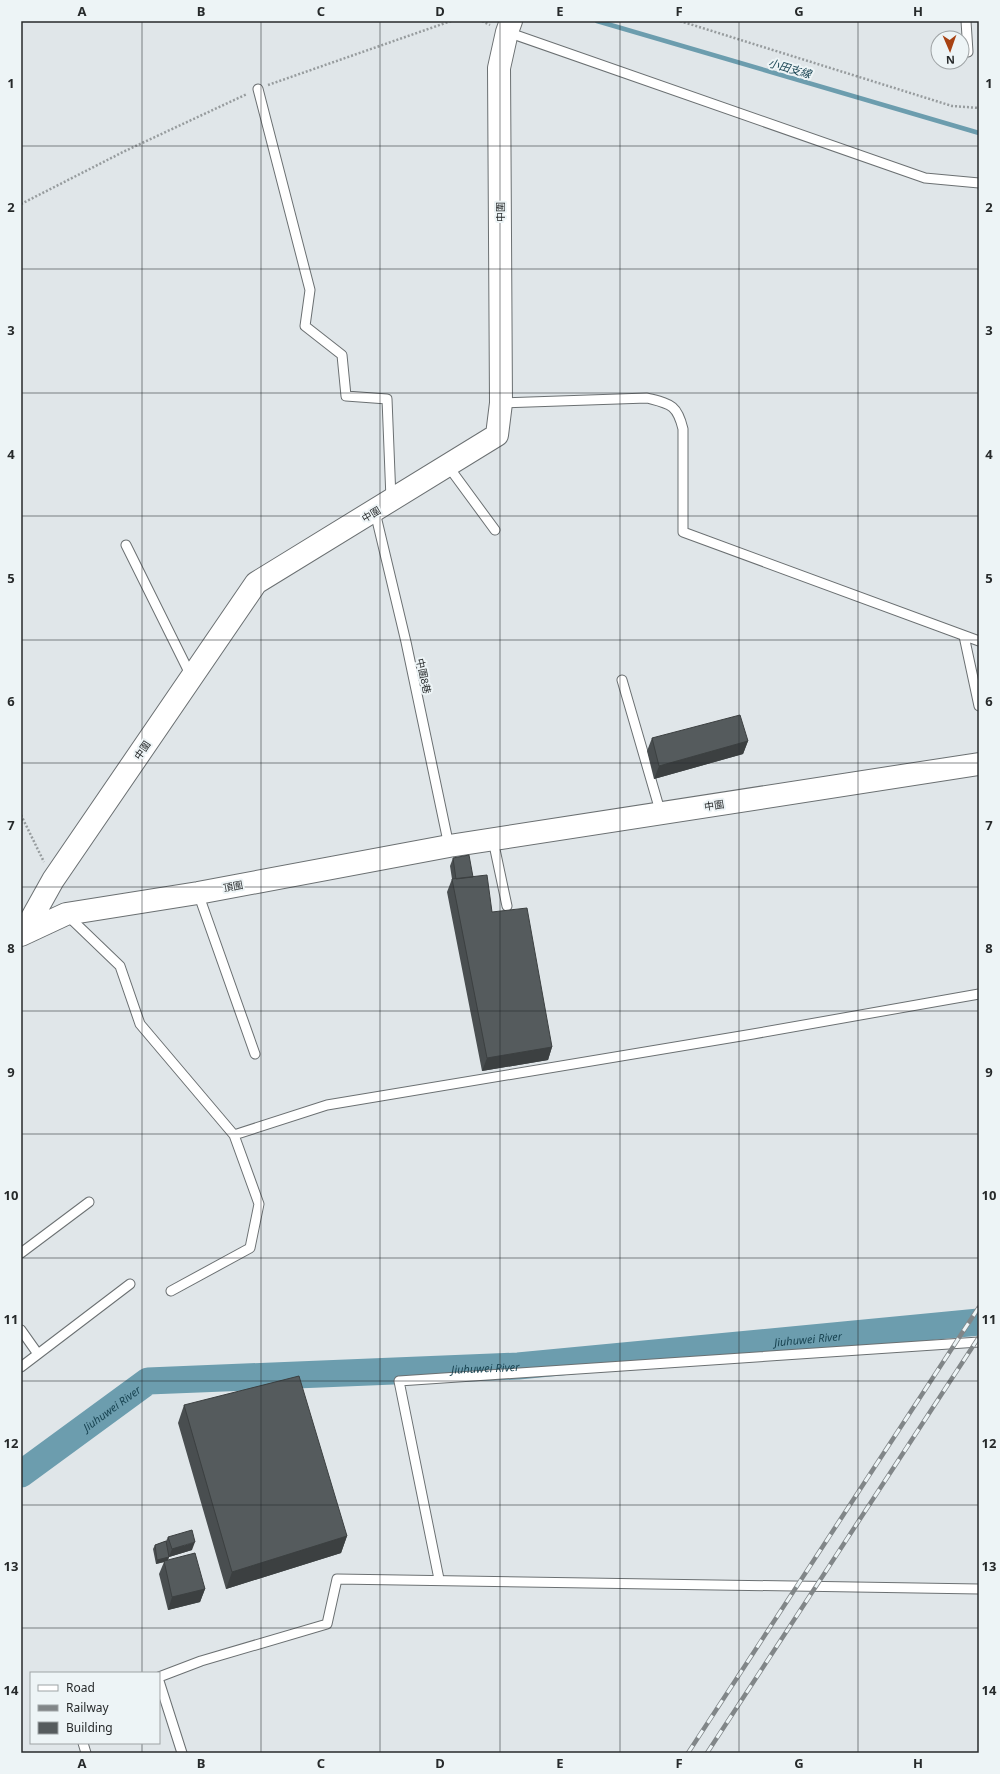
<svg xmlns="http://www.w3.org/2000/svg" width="1000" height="1774" font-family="'Noto Sans','Noto Sans TC',sans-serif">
  <rect width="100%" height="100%" fill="#e0e6e9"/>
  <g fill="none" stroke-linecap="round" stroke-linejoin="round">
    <path stroke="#6c9dae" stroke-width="4.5" d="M597,21L979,133"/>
    <path stroke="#6c9dae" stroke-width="27" id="s1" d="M21,1474L148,1381L518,1366L979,1322"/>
    <g stroke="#6b7072" stroke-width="11">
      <path id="service" d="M966,21L968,52
        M507,32L925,178L979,183
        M258,89L310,290L305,326L342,355L346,396L387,399L391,499
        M501,403L647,398C670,404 677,404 683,429V532L979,641
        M448,466L495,530
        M375,512L406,642L449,846
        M126,545L191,676
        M964,636L979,706
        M622,680L661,814
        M493,840L507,906
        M198,893L255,1054
        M68,916L120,966L140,1024L234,1135L259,1204L250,1248L171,1291
        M234,1135L327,1105L753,1034L979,994
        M21,1253L89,1202
        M21,1330L38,1354
        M21,1367L130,1284
        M439,1579L399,1381L979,1342
        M159,1677L201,1661L327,1624L337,1579L979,1589
        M159,1681L182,1753
        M83,1743L86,1753"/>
    </g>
    <g stroke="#6b7072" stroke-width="24">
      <path id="tertiary" d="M24,932L53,880L256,583L497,435L501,403L499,68L507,32L511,21
        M21,935L66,914L198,893L449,846L979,764"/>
    </g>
    <path stroke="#979c9e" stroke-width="2.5" stroke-dasharray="2 2" stroke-linecap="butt" d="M482,21L490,25
      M680,21L952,106L979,108
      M268,85L451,21
      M21,204L125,151L247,94
      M21,815L44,862"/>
    <use href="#service" stroke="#fff" stroke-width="9"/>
    <use href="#tertiary" stroke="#fff" stroke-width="22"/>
    <g stroke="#818688" stroke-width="4.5">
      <path id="rail" d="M688,1753L979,1307
        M707,1753L979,1337"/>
    </g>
    <use href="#rail" stroke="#edf4f6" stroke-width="3" stroke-dasharray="9" stroke-linecap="butt"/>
  </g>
  <path fill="#494e50" d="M652,738L748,741L743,754L654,779L647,751Z
    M453,858L473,877L492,912L552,1047L548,1060L482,1071L447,892L452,879L450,866Z
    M184,1405L347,1536L341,1553L226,1589L178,1423Z
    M168,1537L192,1550L169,1557L168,1560L205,1589L200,1602L168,1610L159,1574L164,1562L156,1564L153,1549L155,1545L166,1541Z"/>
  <path fill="#3c4041" d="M748,741L743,754L654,779L659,766Z
    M552,1047L548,1060L482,1071L487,1058Z
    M347,1536L341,1553L226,1589L232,1572Z
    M195,1542L192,1550L169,1557L167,1562L164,1561V1562L156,1564L157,1560L169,1557L172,1549Z
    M205,1589L200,1602L168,1610L172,1597Z"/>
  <path fill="#555b5d" stroke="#3c4041" d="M740,715L748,741L659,766L652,738Z
    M469,855L473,877L456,879L453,858Z
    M487,875L492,912L527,908L552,1047L487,1058L452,879Z
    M299,1376L347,1536L232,1572L184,1405Z
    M192,1530L195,1542L172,1549L168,1537Z
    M166,1541L169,1557L157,1560L155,1545Z
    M195,1553L205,1589L172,1597L164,1561Z"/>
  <path fill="none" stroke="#272a2b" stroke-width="1" stroke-opacity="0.55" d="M142,21V1673M261,21V1753M380,21V1753M500,21V1753M620,21V1753M739,21V1753M858,21V1753M21,146H979M21,269H979M21,393H979M21,516H979M21,640H979M21,763H979M21,887H979M21,1011H979M21,1134H979M21,1258H979M21,1381H979M21,1505H979M21,1628H979M142,1743V1753"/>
  <g text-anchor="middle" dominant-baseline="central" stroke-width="4" stroke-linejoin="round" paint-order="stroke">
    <g font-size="10" fill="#272a2b" stroke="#edf4f6">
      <text transform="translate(500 212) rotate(-90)">中圍</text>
      <text transform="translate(371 514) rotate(-31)">中圍</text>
      <text transform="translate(424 676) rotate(78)">中圍8巷</text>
      <text transform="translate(142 750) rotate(-56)">中圍</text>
      <text transform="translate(714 805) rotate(-9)">中圍</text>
      <text transform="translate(233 886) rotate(-11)">頂圍</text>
    </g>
    <g font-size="11" font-style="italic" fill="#194452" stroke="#edf4f6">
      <text transform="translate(790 68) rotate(16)">小田支線</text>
      <text stroke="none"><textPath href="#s1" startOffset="819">Jiuhuwei River</textPath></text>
      <text stroke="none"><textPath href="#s1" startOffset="495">Jiuhuwei River</textPath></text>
      <text stroke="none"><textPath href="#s1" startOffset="112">Jiuhuwei River</textPath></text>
    </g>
  </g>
  <rect width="1000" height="1774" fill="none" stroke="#edf4f6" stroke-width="44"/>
  <rect x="30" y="1672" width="130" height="72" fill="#edf4f6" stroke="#9ea3a5"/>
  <rect x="38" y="1685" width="20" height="6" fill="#ffffff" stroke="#9ea3a5"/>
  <text x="66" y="1692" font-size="12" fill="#272a2b">Road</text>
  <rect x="38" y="1705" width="20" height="6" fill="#818688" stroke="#9ea3a5"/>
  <text x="66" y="1712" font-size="12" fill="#272a2b">Railway</text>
  <rect x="38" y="1722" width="20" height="12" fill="#555b5d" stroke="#9ea3a5"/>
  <text x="66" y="1732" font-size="12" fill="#272a2b">Building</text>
  <g transform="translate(950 50) rotate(178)"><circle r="19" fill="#edf4f6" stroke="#9ea3a5"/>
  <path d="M0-3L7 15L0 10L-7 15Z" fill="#a74213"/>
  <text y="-6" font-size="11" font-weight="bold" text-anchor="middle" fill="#272a2b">N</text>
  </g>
  <rect x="22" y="22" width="956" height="1730" fill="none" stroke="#272a2b" stroke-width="1.5"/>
  <g font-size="13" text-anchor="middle" font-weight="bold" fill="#272a2b">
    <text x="82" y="16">A</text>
    <text x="201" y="16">B</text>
    <text x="321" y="16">C</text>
    <text x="440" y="16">D</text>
    <text x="560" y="16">E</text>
    <text x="679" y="16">F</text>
    <text x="799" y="16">G</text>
    <text x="918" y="16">H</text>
    <text x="11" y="88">1</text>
    <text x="989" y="88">1</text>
    <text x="11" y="212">2</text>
    <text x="989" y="212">2</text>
    <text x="11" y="335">3</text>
    <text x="989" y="335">3</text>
    <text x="11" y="459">4</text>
    <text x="989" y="459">4</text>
    <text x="11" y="583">5</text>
    <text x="989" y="583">5</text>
    <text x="11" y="706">6</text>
    <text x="989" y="706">6</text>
    <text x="11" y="830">7</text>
    <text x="989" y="830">7</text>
    <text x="11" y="953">8</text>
    <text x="989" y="953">8</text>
    <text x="11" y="1077">9</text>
    <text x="989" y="1077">9</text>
    <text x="11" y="1200">10</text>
    <text x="989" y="1200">10</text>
    <text x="11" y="1324">11</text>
    <text x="989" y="1324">11</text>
    <text x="11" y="1448">12</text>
    <text x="989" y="1448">12</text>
    <text x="11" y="1571">13</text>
    <text x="989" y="1571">13</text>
    <text x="11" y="1695">14</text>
    <text x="989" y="1695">14</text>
    <text x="82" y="1768">A</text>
    <text x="201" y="1768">B</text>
    <text x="321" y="1768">C</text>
    <text x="440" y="1768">D</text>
    <text x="560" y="1768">E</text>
    <text x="679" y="1768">F</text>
    <text x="799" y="1768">G</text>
    <text x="918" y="1768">H</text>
  </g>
</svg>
